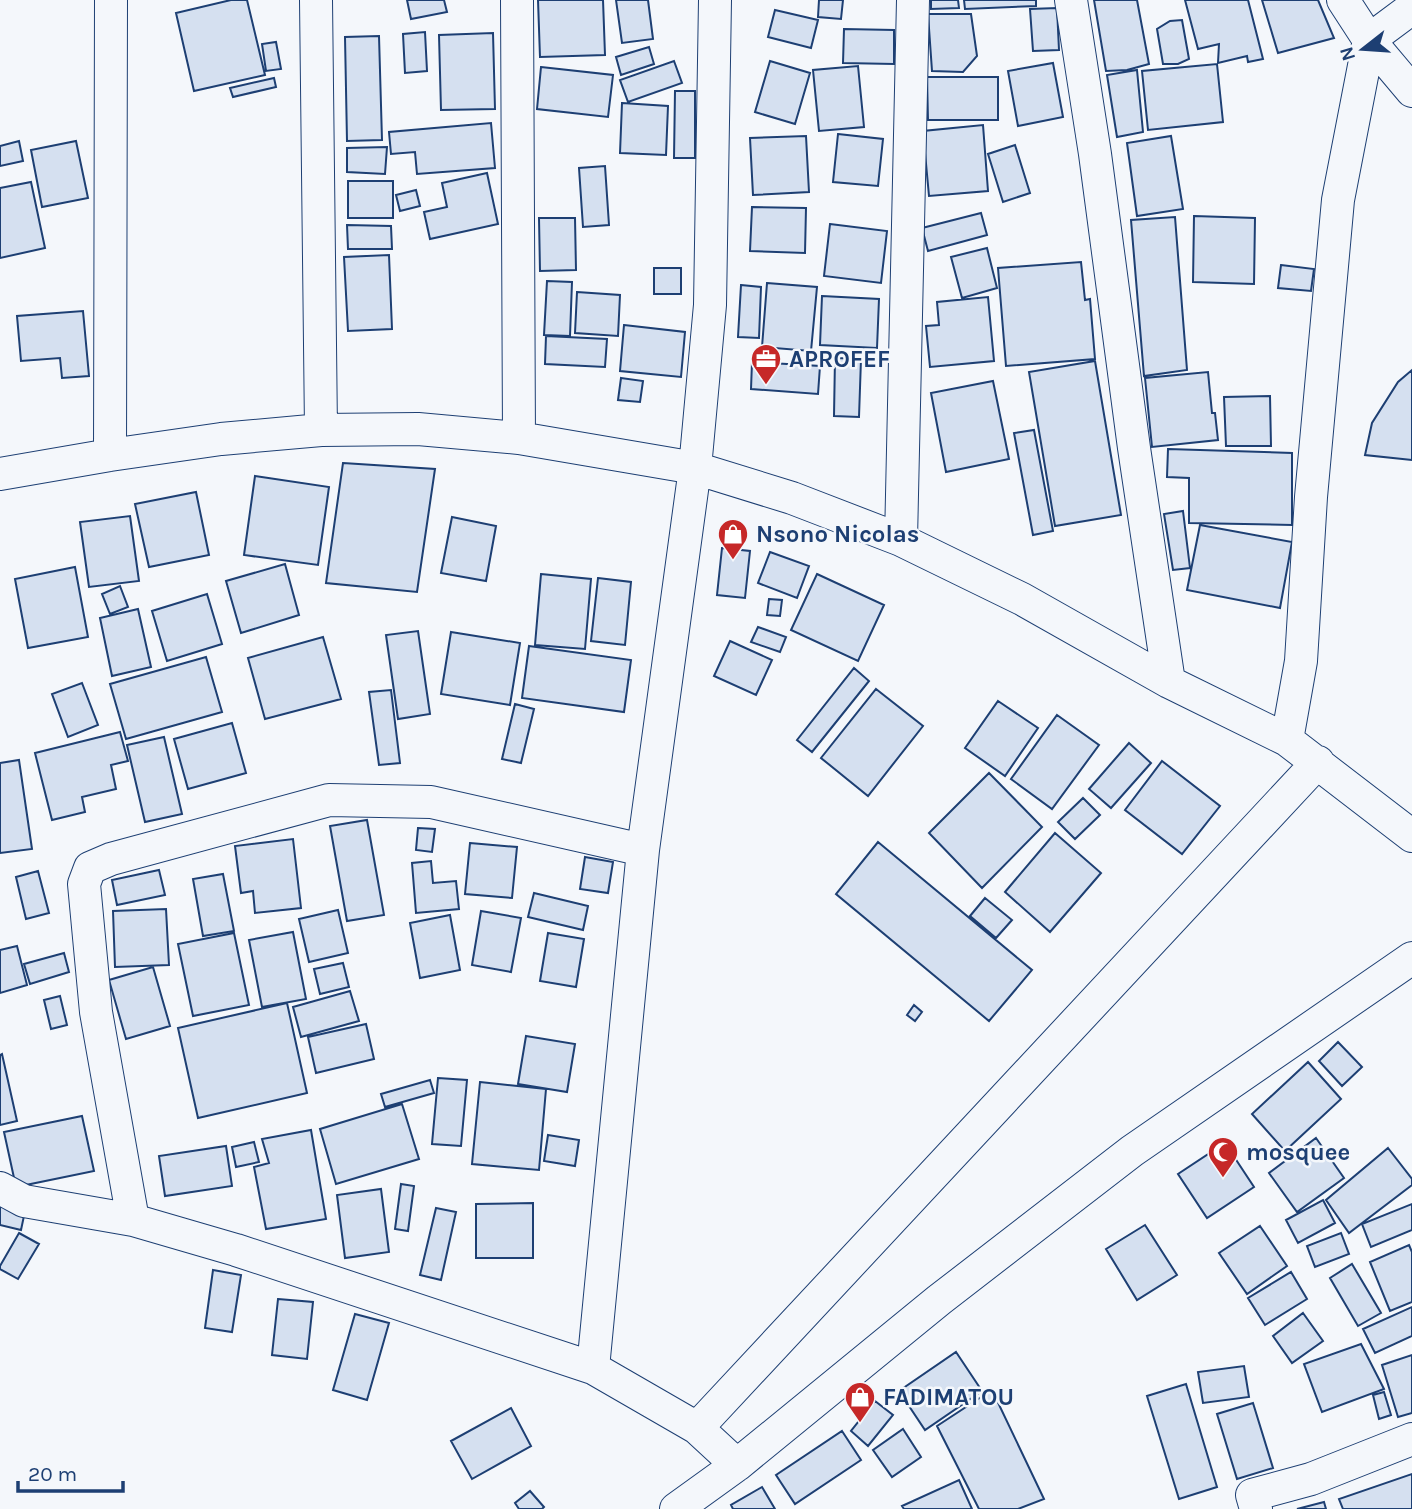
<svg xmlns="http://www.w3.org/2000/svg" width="1412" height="1509" font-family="Karla,sans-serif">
  <rect width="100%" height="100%" fill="#f4f7fb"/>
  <path fill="#d5e0f0" stroke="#1d3f73" stroke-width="2" d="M231,0H247L265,75L194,91L176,13Z
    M407,0H444L447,12L411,19Z
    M538,0H603L605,55L540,57Z
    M616,0H648L653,39L622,43Z
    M819,0H843L841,19L818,17Z
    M931,0H958L959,8L931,9Z
    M964,0H1036V6L965,9Z
    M1094,0H1137L1149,64L1127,70L1106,71Z
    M1185,0H1248L1263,59L1248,62L1247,56L1218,63L1219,44L1198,49Z
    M1262,0H1318L1334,38L1278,53Z
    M1057,8L1059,50L1033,51L1030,9Z
    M775,10L818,20L811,48L768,37Z
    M928,14H971L977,56L963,72L932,71Z
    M1182,20L1189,59L1178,64H1163L1157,29L1170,21Z
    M844,29L894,30V64L843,63Z
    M425,32L427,71L405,73L403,34Z
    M493,33L495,109L441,110L439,35Z
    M379,36L382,140L347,141L345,37Z
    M276,42L281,69L266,71L262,44Z
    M649,47L654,64L621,75L616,57Z
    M674,61L682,83L628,102L620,80Z
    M770,61L810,73L795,124L755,112Z
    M1053,63L1063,117L1018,126L1008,71Z
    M1217,64L1223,122L1148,130L1142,71Z
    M858,66L864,127L819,131L813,70Z
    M541,67L613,75L608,117L537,109Z
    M1137,70L1143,132L1117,137L1107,75Z
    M927,77H998V120H928Z
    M274,78L276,87L233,97L230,88Z
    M675,91H695V158H674Z
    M622,103L668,106L666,155L620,153Z
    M491,123L495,168L417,174L415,152L391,154L389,132Z
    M983,125L988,191L929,196L923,131Z
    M838,134L883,139L878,186L833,182Z
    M806,136L809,192L753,195L750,138Z
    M1171,136L1183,209L1137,216L1127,143Z
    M19,141L23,161L0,166V146Z
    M76,141L88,198L42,207L31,150Z
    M1015,145L1030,193L1003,202L988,154Z
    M387,147L385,174L347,172V148Z
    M605,166L609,225L583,227L579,168Z
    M487,173L498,224L430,239L424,212L447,207L442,183Z
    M348,181H393V218H348Z
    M31,182L45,248L0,258V188Z
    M416,190L420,206L400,211L396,195Z
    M752,207L806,208L805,253L750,251Z
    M981,213L987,235L928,251L922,228Z
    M1194,216L1255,218L1254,284L1193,282Z
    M1175,217L1187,370L1144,376L1131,220Z
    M539,218H575L576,270L540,271Z
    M830,224L887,231L881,283L824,276Z
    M347,225L391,226L392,249H348Z
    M987,248L997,288L962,298L951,257Z
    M389,255L392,329L348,331L344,257Z
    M1081,262L1085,300L1090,299L1095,359L1006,366L998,268Z
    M1281,265L1314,269L1311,291L1278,288Z
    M654,268H681V294H654Z
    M547,281L572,282L570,336L544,335Z
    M767,283L817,287L811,351L762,347Z
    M741,285L761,287L759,338L738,337Z
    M577,292L620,295L618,336L575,333Z
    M822,296L879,299L877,348L820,345Z
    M988,297L994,361L930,367L926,326L939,325L937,302Z
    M83,311L89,376L62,378L60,358L21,361L17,316Z
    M624,325L685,332L681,377L620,371Z
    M546,336L607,339L605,367L545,364Z
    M835,358L861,359L859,417L834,416Z
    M1095,361L1121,515L1055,526L1029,372Z
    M752,362L820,366L818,394L751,389Z
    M1412,370V460L1365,455L1372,423L1398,382Z
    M1208,372L1212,413H1215L1218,440L1152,447L1145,378Z
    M621,378L643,381L640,402L618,400Z
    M993,381L1009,459L946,472L931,393Z
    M1270,396L1271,446H1226L1224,397Z
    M1034,430L1053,531L1033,535L1014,433Z
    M1168,449L1292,453V525L1189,523V478L1167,477Z
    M343,463L435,469L417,592L326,583Z
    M255,476L329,487L318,565L244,555Z
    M196,492L209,555L149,567L135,504Z
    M1183,511L1190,568L1173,570L1164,514Z
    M130,516L139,581L89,587L80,522Z
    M452,517L496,526L486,581L441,573Z
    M1200,525L1292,542L1280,608L1187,590Z
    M722,548L750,551L745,598L717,595Z
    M770,552L809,566L797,598L758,583Z
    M285,564L299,615L241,633L226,581Z
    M75,567L88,637L28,648L15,579Z
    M541,574L591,579L585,649L535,645Z
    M817,574L884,605L858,661L791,630Z
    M598,578L631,582L625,645L591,641Z
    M120,586L128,607L110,614L102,594Z
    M207,594L222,644L167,661L152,611Z
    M769,599L782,600L780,616L767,615Z
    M138,609L151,667L112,676L100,618Z
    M758,627L786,637L780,652L751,642Z
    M418,631L430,714L398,719L386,635Z
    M451,632L520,643L510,705L441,694Z
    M323,637L341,699L265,719L248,658Z
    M730,641L772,660L756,695L714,676Z
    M529,646L631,660L624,712L522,698Z
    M206,657L222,712L126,739L110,684Z
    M854,668L869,681L812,752L797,740Z
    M82,683L98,725L68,737L52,694Z
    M876,689L923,726L868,796L821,758Z
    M391,690L400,763L379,765L369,692Z
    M998,701L1038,728L1005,776L965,748Z
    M515,704L534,709L521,763L502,759Z
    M1057,715L1099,745L1052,809L1011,779Z
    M232,723L246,773L188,789L174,739Z
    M120,732L128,761L111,765L116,789L82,797L85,812L52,820L35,753Z
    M164,737L182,814L145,822L127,745Z
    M1129,743L1151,763L1111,808L1089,789Z
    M19,760L32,849L0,853V763Z
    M1162,761L1220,806L1182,854L1125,810Z
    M989,773L1042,827L982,888L929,833Z
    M1083,798L1100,815L1075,839L1058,822Z
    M367,820L384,915L347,921L330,826Z
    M418,828L435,829L432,852L416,850Z
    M1055,833L1101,873L1050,932L1005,892Z
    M293,839L301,908L255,913L253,891L241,893L235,846Z
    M878,842L1032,970L989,1021L836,894Z
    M470,843L517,847L512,898L465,894Z
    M585,857L613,862L608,893L580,889Z
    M431,861L433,883L456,881L459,909L416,913L412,863Z
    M159,870L165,895L117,905L112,880Z
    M38,871L49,913L26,919L16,877Z
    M223,874L234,931L203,936L193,879Z
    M534,893L588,906L583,930L528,917Z
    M985,898L1012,920L996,938L970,916Z
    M166,909L169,965L115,967L113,911Z
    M338,910L348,953L309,962L299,919Z
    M481,911L521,918L511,972L472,965Z
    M450,915L460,970L420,978L410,923Z
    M293,932L306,999L262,1007L249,940Z
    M234,933L249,1005L193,1016L178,944Z
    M548,933L584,939L576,987L540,981Z
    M17,946L27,985L0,993V950Z
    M64,953L69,972L30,984L24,964Z
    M343,963L349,987L320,994L314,969Z
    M153,967L170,1026L126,1039L109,980Z
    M350,991L359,1021L301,1037L293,1007Z
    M60,996L67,1025L51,1029L44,1000Z
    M287,1003L307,1093L198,1118L178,1028Z
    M914,1005L922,1012L915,1021L907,1015Z
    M366,1024L374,1059L316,1073L308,1037Z
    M526,1036L575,1044L567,1092L518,1084Z
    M1338,1042L1362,1067L1342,1086L1319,1061Z
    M2,1054L17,1121L0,1125V1055Z
    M1308,1062L1341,1099L1285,1151L1252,1114Z
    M438,1078L467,1080L461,1146L432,1144Z
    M430,1080L434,1093L385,1107L381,1094Z
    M480,1082L546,1089L539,1170L472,1164Z
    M402,1104L419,1159L336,1184L320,1129Z
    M82,1116L94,1171L16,1187L4,1132Z
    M311,1130L326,1219L266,1229L254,1167L269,1163L262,1139Z
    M548,1135L579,1140L575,1166L544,1161Z
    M1316,1138L1344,1178L1297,1212L1269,1173Z
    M254,1142L259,1162L236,1167L232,1147Z
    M1225,1143L1254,1187L1207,1218L1178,1174Z
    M226,1146L232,1186L165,1196L159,1156Z
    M1388,1148L1412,1179V1185L1349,1233L1326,1200Z
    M401,1184L414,1186L408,1231L395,1229Z
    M381,1189L389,1252L345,1258L337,1195Z
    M1323,1200L1335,1223L1298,1243L1286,1220Z
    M533,1203V1258H476V1204Z
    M1412,1204V1230L1371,1247L1362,1224Z
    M0,1206L25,1211L21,1230L0,1225Z
    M436,1208L456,1212L441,1280L420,1275Z
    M1145,1225L1177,1275L1137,1300L1106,1249Z
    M1260,1226L1287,1266L1247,1294L1219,1253Z
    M19,1233L39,1244L18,1279L0,1269V1266Z
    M1341,1233L1349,1254L1315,1267L1307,1246Z
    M1409,1245L1412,1252V1302L1390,1311L1370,1262Z
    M1352,1264L1381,1313L1358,1326L1330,1278Z
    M213,1270L241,1275L232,1332L205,1328Z
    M1291,1272L1307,1299L1265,1325L1248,1298Z
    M278,1299L313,1302L307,1359L272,1355Z
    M1412,1307V1336L1375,1353L1363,1329Z
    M1303,1313L1323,1341L1292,1363L1273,1336Z
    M355,1314L389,1323L367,1400L333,1390Z
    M1361,1344L1384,1389L1322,1412L1304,1364Z
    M956,1352L982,1391L925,1430L899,1391Z
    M1412,1355V1413L1398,1417L1382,1365Z
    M1244,1366L1249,1397L1203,1403L1198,1372Z
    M1186,1384L1217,1487L1179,1499L1147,1396Z
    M992,1390L1044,1499L1018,1509H979L937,1426Z
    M1384,1392L1391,1415L1379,1419L1373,1395Z
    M875,1401L893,1415L868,1446L851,1431Z
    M1253,1403L1273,1468L1237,1479L1217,1414Z
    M511,1408L531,1446L472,1479L451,1441Z
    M903,1429L921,1457L892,1477L873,1450Z
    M842,1431L861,1460L795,1504L776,1475Z
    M1412,1474V1509H1343L1339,1499Z
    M959,1480L972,1509H904L902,1506Z
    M762,1487L775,1509H733L731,1505Z
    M530,1491L544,1507L542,1509H519L515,1503Z
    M1324,1502L1326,1509H1297Z"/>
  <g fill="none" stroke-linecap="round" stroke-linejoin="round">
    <g stroke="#1d3f73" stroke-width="34">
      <path id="minor" d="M316,0L321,430
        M517,0L519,438
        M1071,0L1095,154L1134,448L1169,682
        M1412,8L1369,40L1412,91
        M110,455L111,0
        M0,474L110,455L221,439L321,430L418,429L519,438L695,468L792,498L901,540L1022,599L1169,682L1287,740L1412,836
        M901,540L913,0
        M1287,740L1301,661L1311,497L1338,200L1369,40L1343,0
        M0,1188L24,1201L133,1220L236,1250L593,1368L697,1428L737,1465
        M133,1220L96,1012L84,884L90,868L111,859L329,800L431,802L643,850
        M593,1368L643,850L695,468L710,305L715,0
        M697,1428L1318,762
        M676,1509L737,1465L939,1300L1132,1151L1412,958
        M1256,1509L1252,1495L1311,1479L1412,1439"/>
    </g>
    <use href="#minor" stroke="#f4f7fb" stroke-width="32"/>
  </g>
  <defs>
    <g id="office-pin" transform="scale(1.575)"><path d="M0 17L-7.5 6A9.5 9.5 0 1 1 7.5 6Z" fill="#c62828" stroke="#f4f7fb"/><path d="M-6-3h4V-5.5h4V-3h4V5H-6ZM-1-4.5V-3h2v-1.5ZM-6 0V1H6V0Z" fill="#fff"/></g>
    <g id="shop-pin" transform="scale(1.575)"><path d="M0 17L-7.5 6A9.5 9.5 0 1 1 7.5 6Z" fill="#c62828" stroke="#f4f7fb"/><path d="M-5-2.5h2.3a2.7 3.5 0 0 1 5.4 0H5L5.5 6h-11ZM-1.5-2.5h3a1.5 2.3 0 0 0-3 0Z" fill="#fff"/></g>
    <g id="mosque-pin" transform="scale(1.575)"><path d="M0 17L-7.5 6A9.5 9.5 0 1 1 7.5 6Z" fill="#c62828" stroke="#f4f7fb"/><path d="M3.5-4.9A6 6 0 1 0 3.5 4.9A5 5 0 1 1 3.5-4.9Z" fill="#fff"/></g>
  </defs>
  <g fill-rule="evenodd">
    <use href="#office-pin" x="766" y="359"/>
    <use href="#shop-pin" x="733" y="534"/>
    <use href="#mosque-pin" x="1223" y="1152"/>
    <use href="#shop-pin" x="860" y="1397"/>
  </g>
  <g text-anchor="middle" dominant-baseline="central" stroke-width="5" stroke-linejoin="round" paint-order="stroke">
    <g font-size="24" font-weight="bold" fill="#1d3f73" stroke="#f4f7fb" text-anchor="start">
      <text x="789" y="359">APROFEF</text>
      <text x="756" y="534">Nsono Nicolas</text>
      <text x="1246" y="1152">mosquee</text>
      <text x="883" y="1397">FADIMATOU</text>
    </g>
  </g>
  <g transform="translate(1363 49) rotate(253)" stroke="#f4f7fb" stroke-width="5" paint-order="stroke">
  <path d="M0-5L12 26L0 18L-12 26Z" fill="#1d3f73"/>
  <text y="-10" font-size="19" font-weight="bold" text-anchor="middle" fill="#1d3f73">N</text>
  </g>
  <path d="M18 1481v10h105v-10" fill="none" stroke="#1d3f73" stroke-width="3.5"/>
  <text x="28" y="1481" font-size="21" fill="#1d3f73" stroke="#f4f7fb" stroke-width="5" paint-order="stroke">20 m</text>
</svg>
